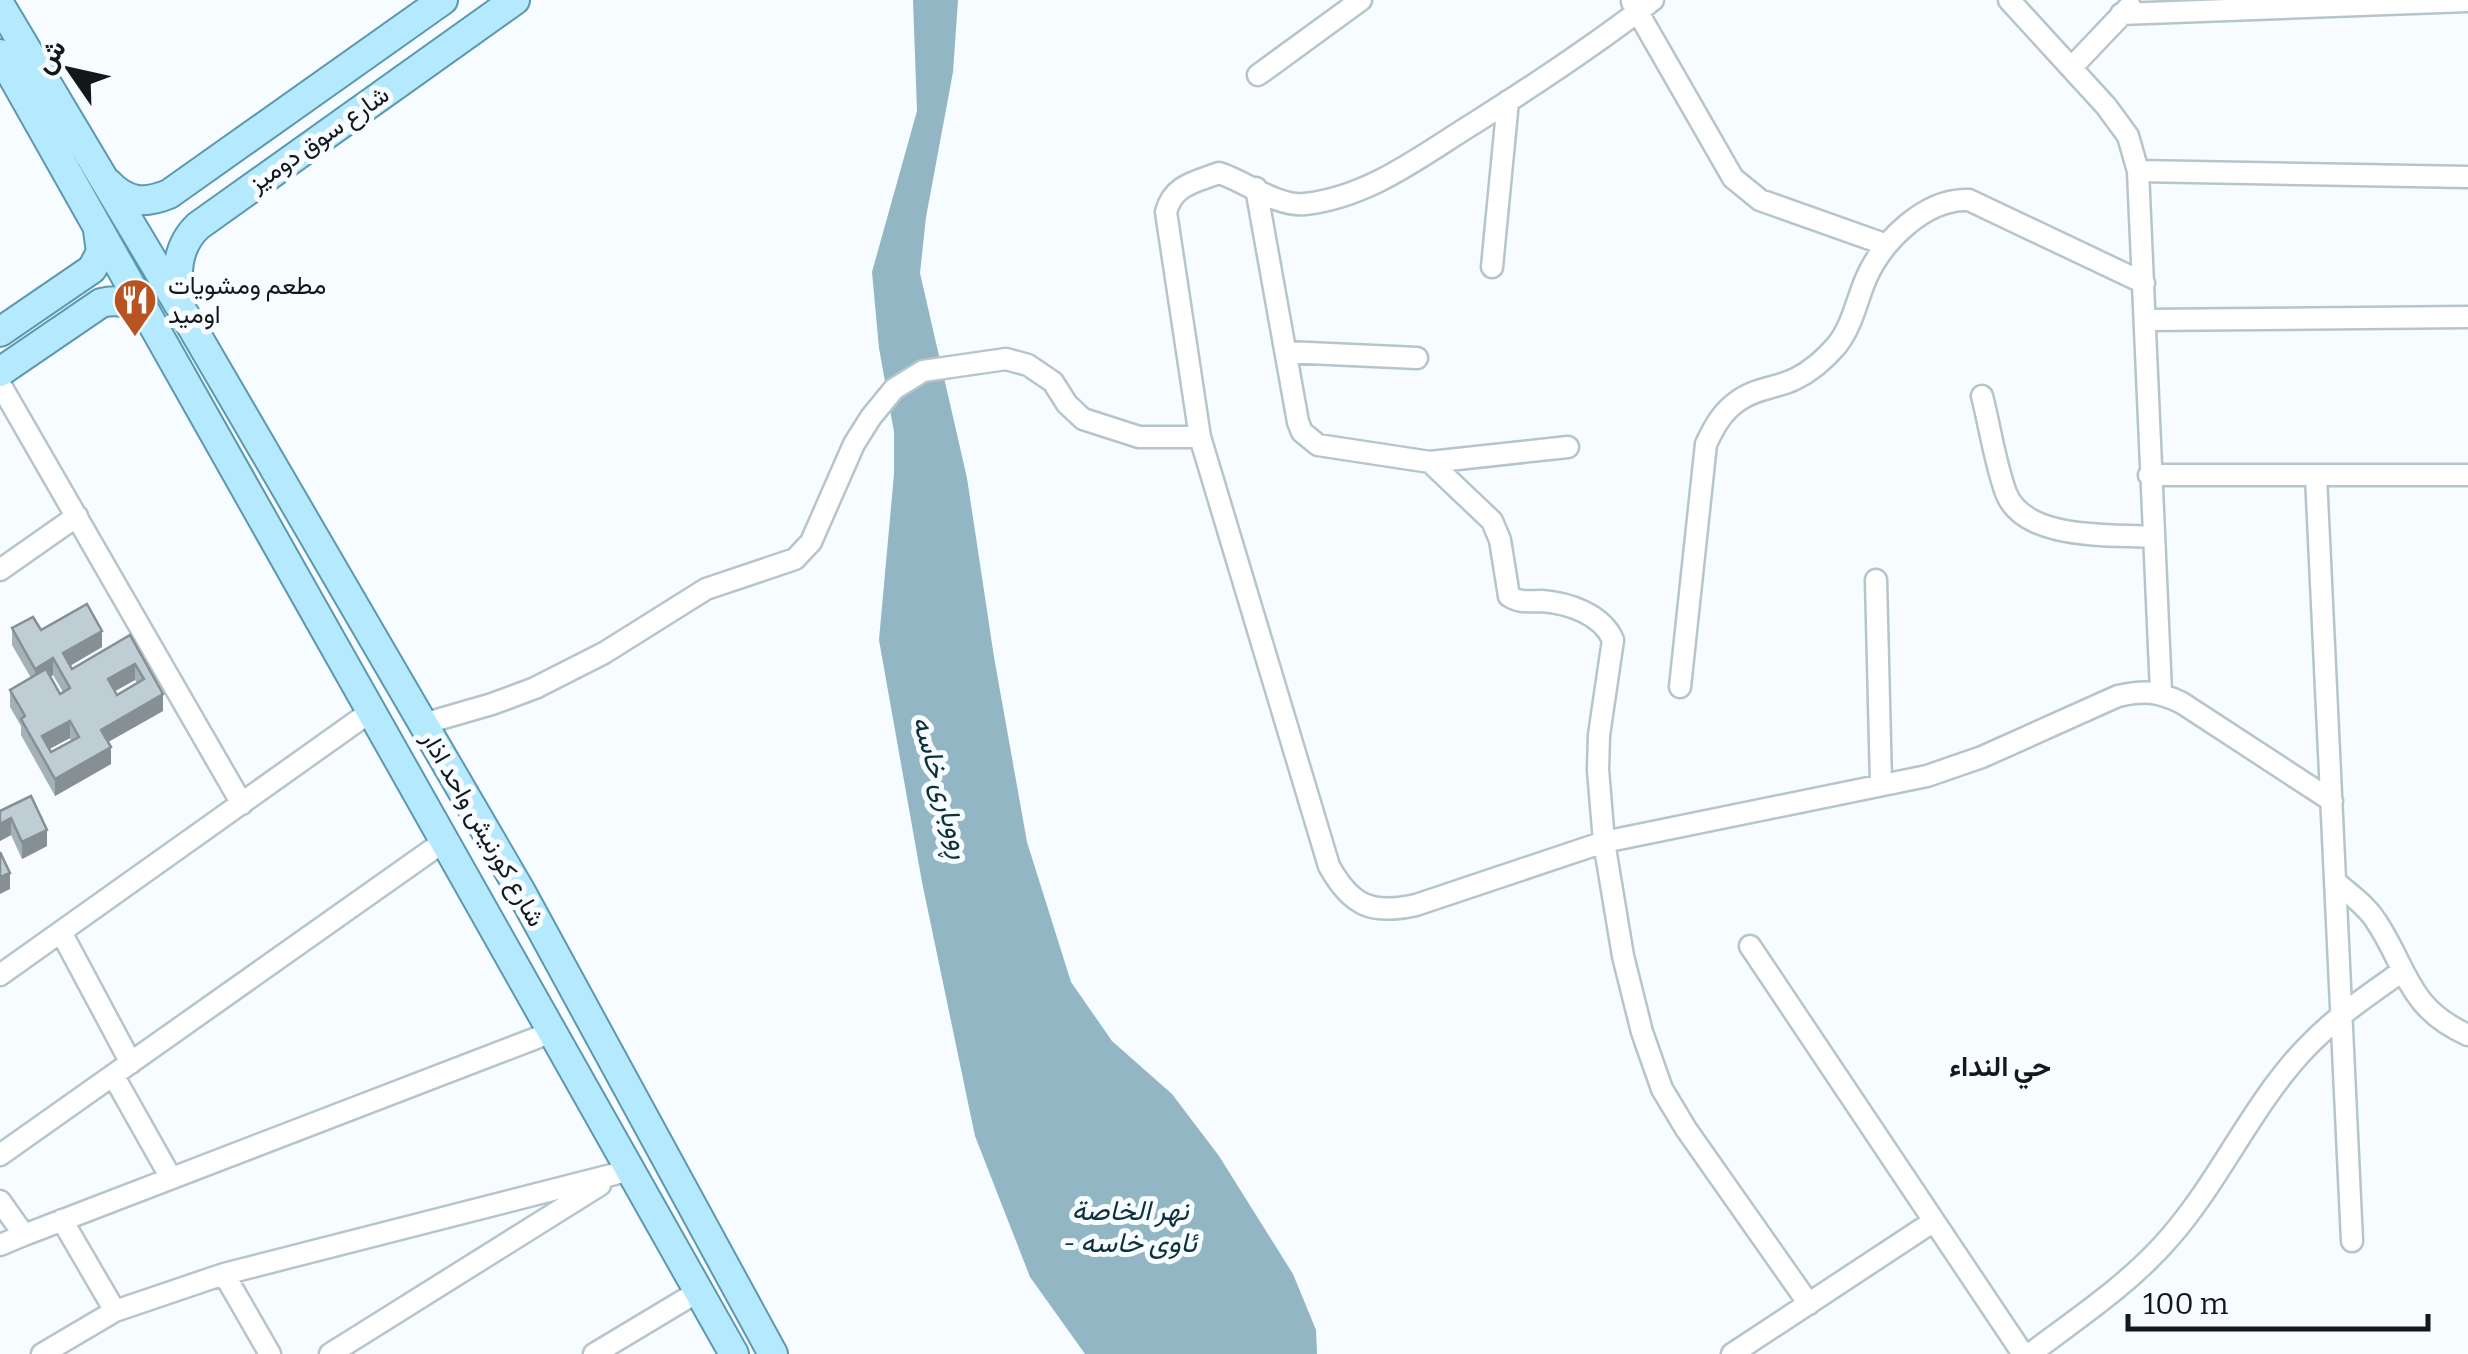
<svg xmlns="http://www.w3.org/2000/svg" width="2468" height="1354" font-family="Bitter,Vazirmatn,serif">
  <rect width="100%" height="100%" fill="#f6fcff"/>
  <path fill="#93b6c4" d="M913,0H958L953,72L926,217L920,273L967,478L994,657L1027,842L1071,982L1112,1041L1172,1094L1219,1156L1293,1274L1316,1330L1317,1354H1085L1030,1277L975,1136L922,882L879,640L894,474V432L879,348L872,272L917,111Z"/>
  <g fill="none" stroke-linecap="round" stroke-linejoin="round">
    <g stroke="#b6c5cc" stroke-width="25">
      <path id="minor" d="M1653,0C1597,44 1536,84 1476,122C1422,155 1370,197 1305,204C1277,207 1245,181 1219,173C1195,182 1173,185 1166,212L1200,437L1329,866C1351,906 1372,915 1416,905L1604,842L1927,776L1982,757L2118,696C2144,690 2158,691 2182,703L2332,801
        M2009,0L2106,106L2128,136L2138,171L2161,692
        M1632,2L1733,178L1760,200L1887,245
        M2121,14L2468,1
        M2073,66L2130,6
        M1258,75L1361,0
        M2138,171L2468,177
        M1256,188L1298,422L1302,432L1318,445L1430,462L1568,447
        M1492,267L1508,101
        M2146,320L2468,317
        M1286,352L1417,358
        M0,384L242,804
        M1982,396C1990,427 1995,463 2006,493C2025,541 2110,534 2153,537
        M1430,462L1492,521L1500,540L1509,596C1520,603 1529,601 1542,601C1568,603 1602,614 1613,640L1599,735L1598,770L1604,842L1623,956L1642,1032L1662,1089L1686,1129L1809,1304
        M2149,475H2468
        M2316,476L2352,1241
        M0,570L77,516
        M1876,580L1881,783
        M1680,687L1706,444C1714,427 1722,412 1738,401C1755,388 1777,388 1795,379C1812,371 1825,359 1837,345C1852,326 1856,303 1865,281C1881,242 1925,198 1969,200L2144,283
        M423,724L492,704L535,688L604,653L706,589L795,559L811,542L854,444L871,417L894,389L923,371L1006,359L1028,365L1053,382L1067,404L1083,419L1139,437H1200
        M2336,882C2349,894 2366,905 2376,921C2408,969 2407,1008 2468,1035
        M61,932L131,1063
        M1750,946L2023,1354
        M0,975L370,712
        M113,1075L171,1178
        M0,1155L443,842
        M0,1201L24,1235L0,1245
        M62,1220L115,1311
        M24,1235L552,1032
        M224,1274L270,1354
        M42,1354L115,1311L224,1274L619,1173L628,1168
        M330,1354L600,1185
        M594,1354L699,1291
        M1732,1354L1934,1221
        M2030,1354C2079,1317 2131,1283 2171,1236C2221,1178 2252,1105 2305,1049C2334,1018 2367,996 2401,972"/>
    </g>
    <g stroke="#5c98ae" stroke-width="32">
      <path id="major" d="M0,5L182,310L520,890L773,1354
        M0,54L734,1354
        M108,183C127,203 145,204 169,194L443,0
        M181,304C175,275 176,247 198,226L515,0
        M0,332L92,269L101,252L98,230
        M0,372L101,303C121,298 132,303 145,318"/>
    </g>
    <use href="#minor" stroke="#fff" stroke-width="20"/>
    <use href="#major" stroke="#b5eafe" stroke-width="28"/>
  </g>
  <path fill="#a4b1b6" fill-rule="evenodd" d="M12,628L41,630L102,647L71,665L72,669L130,635L163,711L108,742L111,764L55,796L21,735V726L10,707V690L31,678L12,645ZM53,675L63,692L60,694L50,677ZM135,680L137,683L117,695L115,691ZM70,738L71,741L51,752L49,749Z
    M0,811L47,846L22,859L11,835L0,841Z"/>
  <path fill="#869094" d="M102,631V647L63,670V653Z
    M53,658V675L35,686V669Z
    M135,664V680L108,695V679Z
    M163,694V711L101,746V730Z
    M70,721V738L42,753V736Z
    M111,747V764L55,796V779Z
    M11,818V835L0,841V824Z
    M47,830V846L22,859V842Z
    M10,873V889L0,894V877Z"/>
  <path fill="#bfced4" stroke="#869094" stroke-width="2.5" fill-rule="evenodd" d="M87,604L102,631L63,653L72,669L130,635L163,694L101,730L111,747L55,779L21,719L25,716L10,690L46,669L60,694L70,688L53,658L35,669L12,628L33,617L41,630ZM135,664L144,679L117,695L108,679ZM70,721L79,737L51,752L42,736Z
    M31,796L47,830L22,842L11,818L0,824V811Z
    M0,852L10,873L0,877Z"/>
  <defs>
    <g id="restaurant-pin" transform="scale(2.25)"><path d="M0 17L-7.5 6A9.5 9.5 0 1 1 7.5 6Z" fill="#b85422" stroke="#f6fcff"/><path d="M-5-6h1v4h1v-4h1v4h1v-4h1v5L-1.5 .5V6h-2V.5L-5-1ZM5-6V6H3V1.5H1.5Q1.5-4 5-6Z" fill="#fff"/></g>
  </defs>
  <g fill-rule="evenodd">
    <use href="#restaurant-pin" x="135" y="300"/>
  </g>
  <g text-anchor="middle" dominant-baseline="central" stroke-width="10" stroke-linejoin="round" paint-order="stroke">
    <g font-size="25" fill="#13191b" stroke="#f6fcff">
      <text transform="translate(319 139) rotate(-35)">شارع سوق دوميز</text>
      <text transform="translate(483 829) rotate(60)">شارع كورنيش واحد اذار</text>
    </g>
    <g font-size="25" fill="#13191b" stroke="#f6fcff" text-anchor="start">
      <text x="168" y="286">مطعم ومشويات<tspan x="168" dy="29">اوميد</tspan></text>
    </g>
    <g font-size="28" font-style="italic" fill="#0e303b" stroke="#f6fcff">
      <text transform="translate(942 787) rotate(74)">ڕووباری خاسە</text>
      <text x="1130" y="1210">نهر الخاصة<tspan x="1130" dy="32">- ئاوی خاسە</tspan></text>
    </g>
    <g font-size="28" font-weight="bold" fill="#13191b" stroke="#f6fcff">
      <text x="2000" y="1066">حي النداء</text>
    </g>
  </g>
  <g transform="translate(70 70) rotate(304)" stroke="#f6fcff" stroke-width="8" paint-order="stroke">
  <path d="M0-8L18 38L0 25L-18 38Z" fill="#13191b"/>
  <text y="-15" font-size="28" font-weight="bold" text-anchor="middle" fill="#13191b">ش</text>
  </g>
  <path d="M2128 1314v15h300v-15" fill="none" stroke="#13191b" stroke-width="5"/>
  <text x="2143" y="1314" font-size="30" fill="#13191b" stroke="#f6fcff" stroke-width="8" paint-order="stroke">100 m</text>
</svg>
